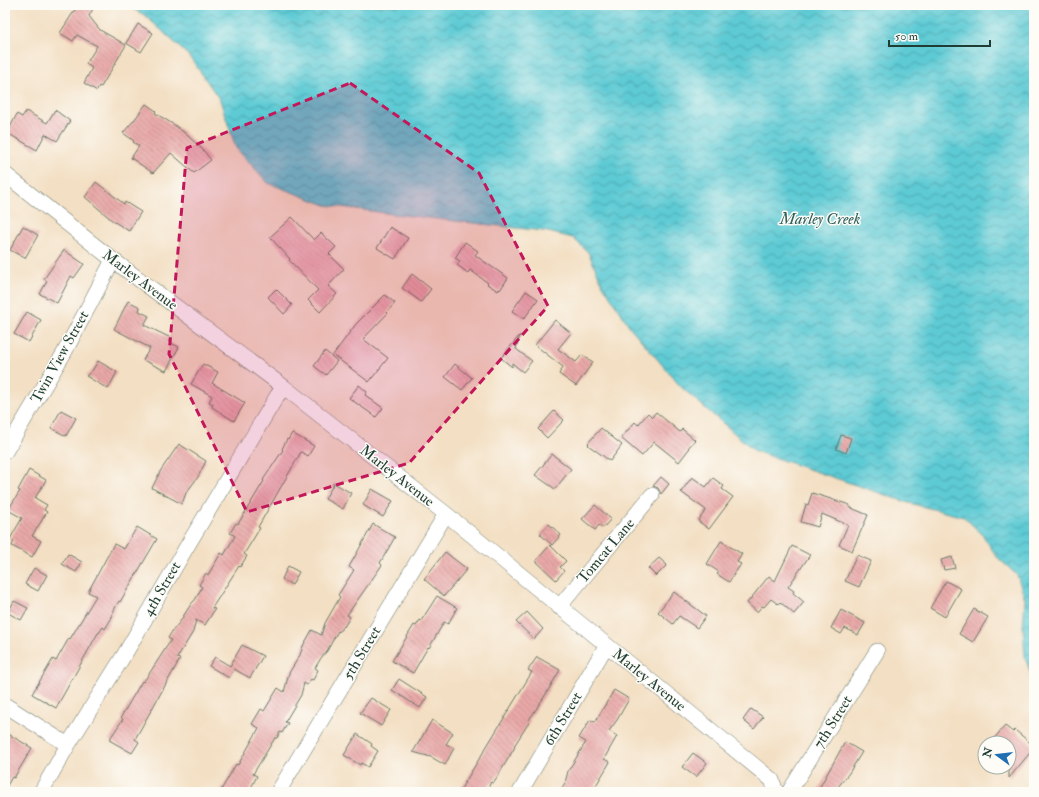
<svg xmlns="http://www.w3.org/2000/svg" width="1039" height="797" font-family="'IM FELL Double Pica',serif">
  <defs>
    <pattern id="water-waves" width="16" height="10" patternUnits="userSpaceOnUse"><rect width="16" height="10" fill="#5dcad4"/><path d="M0 5q4-4 8 0t8 0" fill="none" stroke="#4ca5ad"/></pattern>
    <pattern id="building-back-hatch" width="6" height="6" patternUnits="userSpaceOnUse"><rect width="6" height="6" fill="#e9a9a8"/><path d="M-1 5l2 2M0 0l6 6M5-1l2 2" fill="none" stroke="#bc8b8a"/></pattern>
  </defs>
  <rect width="100%" height="100%" fill="#fdfcf7"/>
  <filter id="ink" filterUnits="userSpaceOnUse"><feTurbulence type="fractalNoise" baseFrequency=".025" numOctaves="2"/><feDisplacementMap in="SourceGraphic" scale="8" xChannelSelector="R" yChannelSelector="G"/><feConvolveMatrix kernelMatrix="1 2 1 2 8 2 1 2 1" color-interpolation-filters="sRGB"/></filter>
  <filter id="wash" filterUnits="userSpaceOnUse"><feTurbulence type="fractalNoise" baseFrequency=".012" numOctaves="4" result="noise"/><feDisplacementMap in="SourceGraphic" scale="16" xChannelSelector="R" yChannelSelector="G"/><feGaussianBlur stdDeviation="0.9" result="paint"/><feColorMatrix in="noise" values="0 0 0 0 0 0 0 0 0 0 0 0 0 0 0 0 0 1.4 0 .05"/><feComposite in="paint" operator="in"/></filter>
  <g filter="url(#wash)">
    <rect width="100%" height="100%" fill="#f3dfc3"/>
    <path fill="url(#water-waves)" stroke="#3e8484" d="M126,5H1034V683L1025,657L1023,627L1025,599L1017,575L997,557L982,534L964,517L909,503L755,451L681,387L630,327L603,285L588,252L573,238L544,231L393,214L326,205L268,183L236,148L220,100L190,57L146,16Z"/>
    <g id="blocks">
      <path fill="url(#building-back-hatch)" d="M78,5H95L89,16L100,30L126,45L101,87L99,86L97,91L84,83L92,68L86,64L97,46L77,35L73,41L60,33Z
        M138,24L153,33L141,52L126,43Z
        M146,104L156,111L155,113L176,126L188,136L203,150L211,160L194,173L171,153L153,173L131,158L139,146L133,142L134,141L123,133L135,119Z
        M55,110L70,121L57,141L45,134L37,150L7,133L17,114L22,117L26,111L47,123Z
        M96,182L124,204L125,202L141,212L129,231L113,221L85,197Z
        M292,217L314,240L321,233L336,247L329,254L344,269L328,286L337,294L320,312L308,300L318,290L289,260L290,259L270,237Z
        M23,226L38,235L25,258L10,250Z
        M390,227L408,238L395,259L377,248Z
        M465,242L478,251L475,255L479,258L508,278L500,290L499,289L498,291L487,284L488,283L470,270L468,273L457,265L460,261L455,258Z
        M64,250L84,264L74,278L71,276L57,303L40,294L47,281L44,279Z
        M412,274L431,289L421,302L402,288Z
        M276,289L292,305L284,314L268,297Z
        M526,291L538,299L524,319L512,311Z
        M385,295L395,303L387,312L388,313L363,339L388,358L369,382L333,355L356,324Z
        M128,301L140,307L139,311L149,316L144,325L171,338L169,342L179,347L166,371L143,360L150,348L114,329Z
        M27,312L41,320L29,342L14,334Z
        M555,320L571,333L558,349L576,362L582,355L593,362L576,386L559,374L563,367L535,345Z
        M520,335L516,349L532,361L523,372L512,363V367L501,358Z
        M325,351L337,361L326,375L314,366Z
        M98,361L117,372L108,389L86,376L92,371Z
        M203,364L218,372L212,383L245,403L234,421L212,407L213,404L209,402L212,396L191,384Z
        M455,364L472,378L462,390L445,377Z
        M359,385L367,392L365,395L383,408L376,417L349,398Z
        M61,410L76,418L66,436L51,428Z
        M554,411L564,420L547,438L538,429Z
        M656,412L680,432L682,429L695,440L688,448L689,449L679,462L654,442L642,456L621,438L635,422L638,425L648,413L652,417Z
        M601,428L622,445L610,461L588,445L589,444L588,443Z
        M292,433L314,446L308,456L301,452L258,527L260,528L244,554L247,556L240,567L239,566L212,608L215,609L205,625L196,620L193,632L177,658L180,659L135,739L139,742L132,753L109,740L123,719L121,717L142,681L143,682L147,677L171,640L168,638L173,630L179,623L191,604L195,600L202,587L199,585L206,573L208,575L221,553L224,555L235,536L230,533L236,523L238,524L264,481L263,480L283,450L282,449L287,439L288,440Z
        M841,435L851,438L846,453L836,449Z
        M179,444L206,461L198,477L186,493L182,504L152,488L161,470Z
        M552,454L571,469L555,489L535,475Z
        M29,470L46,480L35,498L47,505L44,510L47,512L32,536L41,541L32,557L12,546L14,541L10,539L22,518L8,510L20,491L18,490Z
        M661,477L669,484L661,494L658,488L653,486Z
        M692,477L706,487L713,478L724,486L722,489L733,497L709,529L698,521L706,510L681,492Z
        M334,483L351,493L343,509L325,499Z
        M372,489L393,501L383,517L363,505Z
        M812,493L850,505L849,507L868,515L852,551L839,545L848,525L822,514L818,527L801,522L806,504L808,505Z
        M595,505L611,519L603,528L599,525L595,530L582,519Z
        M373,524L395,537L380,563L382,565L347,615L350,617L344,627L343,626L339,632L338,631L327,651L321,658L315,668L318,670L313,680L311,679L307,685L304,683L301,695L285,722L288,723L282,733L280,732L277,738H275L253,774L257,776L249,792H220L236,764L238,765L259,728L252,724L261,709L264,711L278,688L284,692L289,673L300,655L303,646L312,630L321,635L325,623L340,597L338,595L354,570L349,567Z
        M549,524L561,535L552,545L540,534Z
        M137,527L157,539L120,602L119,601L113,612L111,619L105,629L103,627L99,633H98L56,708L32,694L53,659L56,661L69,638L70,639L96,596L88,592L114,544L124,549Z
        M721,541L742,554L737,562L741,564L729,582L717,574L719,572L707,564Z
        M550,545L566,561L560,567L564,571L556,580L536,561Z
        M792,546L810,555L788,587L794,591L793,593L804,602L794,614L780,602L778,604L771,599L764,607L762,606L757,612L747,603L769,576L775,581Z
        M445,552L467,569L444,596L424,579Z
        M68,554L82,562L76,572L62,564Z
        M857,555L871,561L859,587L845,581Z
        M952,557L955,568L944,570L941,560Z
        M659,558L667,565L656,576L648,568Z
        M288,566L299,572L292,585L282,579Z
        M34,568L47,575L38,591L25,584Z
        M946,581L961,589L945,617L930,608Z
        M674,592L706,616L697,628L679,616L673,624L658,612Z
        M437,596L457,608L448,624L444,622L429,648L428,647L413,673L392,661L414,625L416,626L420,620L421,621Z
        M14,601L28,608L21,620L8,613Z
        M974,609L988,617L973,642L959,634Z
        M841,610L865,623L858,635L845,628L841,634L831,628Z
        M527,612L543,629L534,639L516,622Z
        M242,645L263,656L250,678L234,669L229,678L209,666L215,657L230,666Z
        M537,657L560,670L546,694L529,720L530,721L514,746L515,747L499,774L493,783L491,782L486,792H459L532,672L528,670Z
        M399,679L427,697L420,708L392,690Z
        M614,690L629,699L617,720L609,731L617,736L604,759L610,762L592,792H559L565,783L568,771L586,742L579,738L590,720L595,722Z
        M371,698L391,710L381,726L360,713Z
        M751,709L763,717L754,729L743,720Z
        M432,720L453,733L446,744L454,748L445,765L431,757L413,752Z
        M1005,726L1013,732L1015,730L1034,746V748L1009,778V743H990Z
        M5,732L32,748L14,778L12,777L5,789Z
        M357,734L372,744L371,746L378,751L368,767L361,763L360,765L344,755Z
        M845,742L862,752L849,773L834,792H817Z
        M693,753L707,763L696,777L682,767Z"/>
    </g>
  </g>
  <g filter="url(#ink)">
    <use href="#blocks" fill-opacity="0" stroke="#697666" stroke-width="1"/>
    <g fill="none" stroke-linecap="round" stroke-linejoin="round">
      <g stroke="#697666" stroke-width="16">
        <path id="street" d="M5,174L113,260L284,387L446,514L772,780L776,792
          M5,452L64,353L113,260
          M559,607L652,495
          M5,705L68,745
          M41,792L68,745L126,652L186,548L277,396L284,387
          M278,792L446,514
          M520,792L606,646
          M789,792L877,651"/>
      </g>
      <use href="#street" stroke="#fff" stroke-width="15"/>
    </g>
  </g>
  <path fill="#c2185b" fill-opacity="0.2" stroke="#c2185b" stroke-width="3" stroke-dasharray="8 5" stroke-linejoin="round" d="M350,83L479,173L548,306L409,463L247,512L169,354L187,148Z"/>
  <g text-anchor="middle" dominant-baseline="central" stroke-width="3" stroke-linejoin="round" paint-order="stroke">
    <g font-size="15" fill="#1f3d34" stroke="#fdfcf7">
      <text transform="translate(140 280) rotate(37)">Marley Avenue</text>
      <text transform="translate(60 357) rotate(-61)">Twin View Street</text>
      <text transform="translate(397 476) rotate(38)">Marley Avenue</text>
      <text transform="translate(606 551) rotate(-50)">Tomcat Lane</text>
      <text transform="translate(162 589) rotate(-60)">4th Street</text>
      <text transform="translate(362 653) rotate(-59)">5th Street</text>
      <text transform="translate(649 680) rotate(39)">Marley Avenue</text>
      <text transform="translate(563 719) rotate(-59)">6th Street</text>
      <text transform="translate(833 722) rotate(-58)">7th Street</text>
    </g>
    <g font-size="16" font-style="italic" fill="#2e605c" stroke="#fdfcf7">
      <text x="820" y="219">Marley Creek</text>
    </g>
  </g>
  <rect width="1039" height="797" fill="none" stroke="#fdfcf7" stroke-width="20"/>
  <g transform="translate(997 755) rotate(285)"><circle r="19" fill="#fdfcf7" stroke="#a4b0a9"/>
  <path d="M0-3L7 15L0 10L-7 15Z" fill="#1f6fb2"/>
  <text y="-6" font-size="11" font-weight="bold" text-anchor="middle" fill="#1f3d34">N</text>
  </g>
  <path d="M889 40v6h101v-6" fill="none" stroke="#1f3d34" stroke-width="2"/>
  <text x="895" y="40" font-size="12" fill="#1f3d34" stroke="#fdfcf7" stroke-width="3" paint-order="stroke">50 m</text>
</svg>
